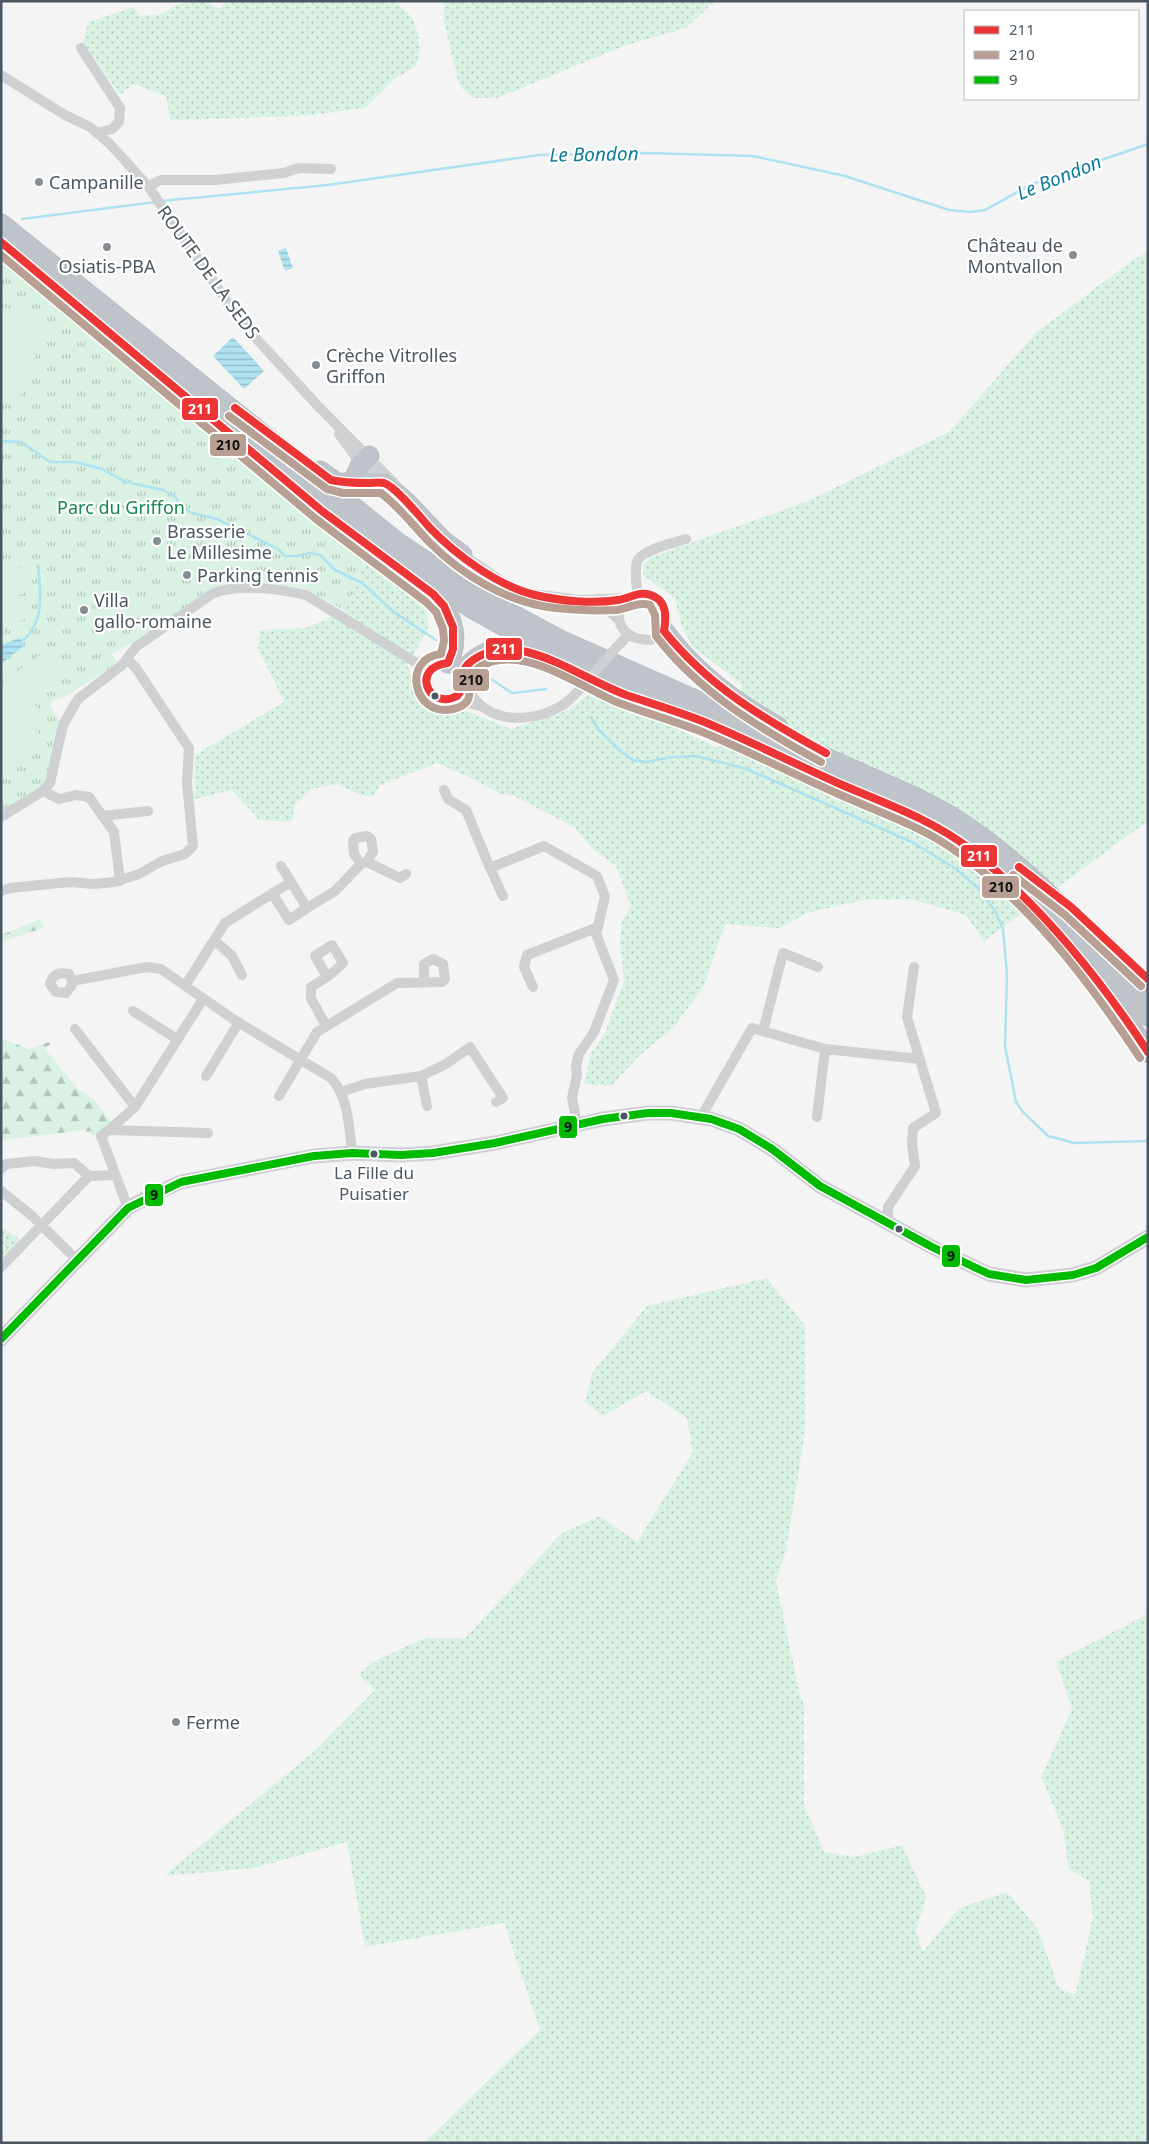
<svg xmlns="http://www.w3.org/2000/svg" width="1149" height="2144" font-family="'Noto Sans',sans-serif">
  <defs>
    <pattern id="grass-dots" width="8" height="8" patternUnits="userSpaceOnUse" patternTransform="scale(1.25)"><rect width="8" height="8" fill="#d9f2e3"/><path d="M2 2h.1M6 6h.1" fill="none" stroke="#b2c7bb" stroke-width="1.8" stroke-linecap="round"/></pattern>
    <pattern id="forest-firs" width="22" height="20" patternUnits="userSpaceOnUse" patternTransform="scale(1.25)"><rect width="22" height="20" fill="#d9f2e3"/><path d="M5 1l3.5 6h-7zM16 11l3.5 6h-7z" fill="#b2c7bb"/></pattern>
    <pattern id="park-tufts" width="24" height="20" patternUnits="userSpaceOnUse" patternTransform="scale(1.25)"><rect width="24" height="20" fill="#d9f2e3"/><path d="M3 7l-1-3M5 7V3M7 7l1-3M15 17l-1-3M17 17v-4M19 17l1-3" fill="none" stroke="#b2c7bb"/></pattern>
    <pattern id="water-rules" width="6" height="5" patternUnits="userSpaceOnUse" patternTransform="scale(1.25)"><rect width="6" height="5" fill="#aee2f0"/><path d="M0 2.5h6" fill="none" stroke="#90bac6"/></pattern>
  </defs>
  <rect width="100%" height="100%" fill="#f4f4f4"/>
  <path fill="url(#grass-dots)" d="M205,1L219,9L226,1H394C400,6 408,12 412,18C420,32 421,52 416,66L397,77L365,108L303,116L170,120L166,96L133,84L120,95L83,42L89,22L133,7L141,16L162,14L178,4Z
    M444,1H715L686,28L624,46L497,98H474L463,90L458,80L444,22Z
    M1148,251V821L984,941L966,915L911,899L864,900L807,913L779,928L725,924L704,986L674,1027L638,1057L611,1086L584,1084L591,1053L604,1035L624,981L620,942L622,921L631,906L616,866L593,849L574,827L512,795L499,794L478,781L437,763L380,785L373,797L359,794L337,784L312,789L295,804L292,822L259,820L232,790L194,799L195,755L284,702L258,648L260,630L306,628L345,611L366,559L426,601L428,630L407,665L421,700L450,715L466,711L511,729L569,710L594,690L718,748L743,685L693,647L681,625L675,598L643,575L644,564L652,557L808,501L949,432L1037,332L1125,266Z
    M1,1227L21,1240L1,1262Z
    M767,1278L805,1326V1432L786,1551L776,1581L798,1687L804,1706V1804L824,1852L854,1857L902,1845L926,1897L916,1931L923,1952L959,1908L1007,1892L1037,1928L1059,1988L1075,1995L1093,1918L1089,1881L1069,1869L1063,1829L1041,1777L1072,1709L1056,1661L1148,1614V2143H424L540,2030L504,1923L365,1947L347,1842L254,1868L164,1876L317,1749L375,1690L358,1675L375,1661L425,1638H465L562,1533L600,1516L637,1542L693,1452L687,1418L646,1391L603,1416L585,1402L593,1372L647,1306Z"/>
  <path fill="url(#forest-firs)" d="M40,919L43,928L1,942V935Z
    M1,1038L29,1049L49,1042L50,1044L45,1049L78,1089L95,1101L113,1123L108,1129L93,1136L91,1131L87,1132L86,1130L1,1140Z"/>
  <path fill="url(#park-tufts)" d="M1,259L175,396L366,559L345,611L306,589L292,586L224,585L210,591L135,643H131L112,654L118,663L64,697L52,701L50,706L60,721L50,772L41,789L1,812Z"/>
  <path fill="#d9f2e3" d="M1,306L46,322L18,404L1,398Z
    M26,566L33,590L18,595L25,619L3,627L4,633L1,634V574Z
    M54,646L69,667L29,695L42,715L3,743L1,740V683Z
    M33,725L48,746L7,774L1,766V747Z"/>
  <path fill="url(#water-rules)" d="M286,248L293,268L285,271L278,251Z
    M233,337L264,371L244,389L213,356Z
    M20,638L25,645L1,664V645Z"/>
  <g fill="none" stroke-linecap="round" stroke-linejoin="round">
    <path stroke="#aee2f0" stroke-width="2.5" d="M161,201L328,185L539,155L645,153L753,156L845,176L949,210L970,212L985,210L1032,184L1148,144
      M22,219L156,202
      M1,441L21,442L50,462H75L102,469L126,482L163,490L175,497L183,508L192,513L217,519L278,549L285,556H297L310,553L320,555L335,570L362,583L394,612L436,640
      M21,642C45,623 41,593 38,566
      M481,672L512,693L546,689
      M591,717L598,729L620,751L633,760L647,762L672,757L696,756L747,769L914,843L956,869L979,889L995,911L1003,929L1007,974L1005,1046L1016,1102L1023,1112L1048,1136L1074,1143L1148,1141"/>
    <g stroke="#b9bec3" stroke-width="21">
      <path id="highway" d="M1,224L398,543L476,595L560,640L912,796C926,803 940,810 953,818C1028,865 1087,933 1148,997
        M1,242L159,373
        M149,365L380,547L470,607L545,649L687,715L915,817L968,848L1004,874L1044,910L1148,1016
        M320,471L337,483H384L408,504L443,541L462,555
        M353,482L361,464L369,456
        M424,586C449,604 462,634 448,663
        M664,631C693,671 735,703 778,727
        M462,673C474,657 492,647 512,648C522,648 533,654 542,657
        M1089,972L1113,1001L1148,1052"/>
    </g>
    <path stroke="#ced0d2" stroke-width="10" d="M81,48L120,108L119,122L112,129L97,133
      M1,75L65,115L90,127L110,144L148,186L241,322L317,405L394,483
      M148,186L161,180H215L284,173L299,168L331,169
      M339,434L361,464L379,482
      M459,552L509,586L533,594L580,600L628,598
      M453,556L477,575L507,592
      M637,594C640,594 645,593 649,594C663,598 670,617 664,630C662,633 658,637 656,639C620,645 604,610 637,594Z
      M637,594C637,585 634,571 637,562C642,549 674,543 686,539
      M590,606L606,608L619,620
      M615,649L628,635
      M426 681a19 19 0 1 1 38 0a19 19 0 1 1-38 0Z
      M463,683C469,692 475,701 483,707C505,724 539,719 561,706C569,702 575,694 581,688
      M451,699L480,706
      M444,790L448,799L466,810L490,868L544,846L597,876L605,897L596,934L614,980L594,1032L579,1054L576,1066L577,1075L572,1098L577,1124
      M43,791L59,799L76,795L89,797L114,832L120,881
      M102,816L148,811
      M1,817L43,791L50,783L63,725L78,699L121,666L136,647L212,594C237,583 280,589 306,595L415,662L432,667
      M361,864L354,854L353,841L355,838L367,836L371,839L373,852L367,862
      M281,866L291,882
      M490,868L503,896
      M1,891L10,888L70,882L94,884L114,882L139,874L162,861L185,854L193,846L187,783L189,748L136,668L127,659
      M307,908L335,891L361,864L367,862L400,878L406,874
      M214,940L232,956L242,975
      M72,981V985L66,993L56,992L50,984C53,973 59,972 69,974L72,981L147,967L161,969L236,1021L331,1078C349,1098 349,1127 352,1153
      M185,986L225,923L291,882L307,908L289,920L272,893
      M533,987L524,967L527,955L598,927
      M133,1011L177,1039
      M326,1026L311,998V987C323,980 334,973 343,963L332,945L315,956L327,977
      M75,1029L135,1107L203,999
      M763,1031L783,953L818,967
      M206,1076L239,1022
      M421,1076L446,1064L470,1047L503,1098L496,1102
      M341,1092L365,1084L421,1076L427,1106
      M279,1096L317,1032L397,983L442,982L445,979L443,964L433,959L424,964V983
      M701,1117L752,1028L825,1049L920,1059
      M817,1117L825,1049
      M109,1130L135,1107
      M1,1169L6,1164L35,1161L53,1164L74,1163L89,1176L115,1175
      M1,1191L31,1215L77,1260
      M128,1208L101,1136L109,1130L208,1133
      M885,1222L888,1215V1207L915,1166L912,1144L913,1128L936,1113L907,1017L914,967
      M1,1267L89,1176"/>
    <path stroke="#ced0d4" stroke-width="15" d="M1,1339L128,1208L152,1195L181,1182L314,1156L352,1153L401,1155L433,1153L495,1143L603,1119L648,1113H671L711,1119L739,1129L772,1149L820,1186L932,1247L989,1274L1026,1280L1073,1275L1096,1268L1148,1237"/>
    <use href="#highway" stroke="#bec4c9" stroke-width="19"/>
    <path stroke="#ced0d2" stroke-width="10" d="M581,688L615,649"/>
    <g stroke="#fff" stroke-width="11">
      <path id="bus-1" d="M1,242L322,511L433,594L444,606L453,627V649L448,663C410,667 428,711 457,696C463,690 461,685 462,677C463,663 478,656 489,652C501,648 515,649 527,652C562,661 592,682 626,695C653,704 680,712 707,723C752,742 795,764 840,784C884,803 931,819 970,849C1041,905 1098,976 1148,1052
        M235,408L331,480C344,483 356,483 369,483C373,483 380,482 384,483C396,487 421,518 430,528C456,555 498,586 535,595C560,601 593,604 618,600C631,598 642,589 655,597C667,603 666,620 664,631C709,687 764,719 826,753
        M1019,867L1071,907L1148,979"/>
    </g>
    <g stroke="#fff" stroke-width="11">
      <path id="bus-2" d="M1,255L316,519L426,602L436,612L443,629L444,641L441,654C401,658 413,718 453,709C476,704 467,690 472,676C475,666 491,661 500,660C538,655 585,689 619,703C646,713 674,721 700,731C746,750 789,772 834,792C873,810 914,823 950,847C1028,900 1088,980 1140,1058
        M229,416L327,489L343,493H381C399,507 413,525 429,542C462,575 508,603 555,608C575,610 596,611 616,610C628,609 638,601 650,605L655,615L656,636C700,693 759,728 821,762
        M1013,875L1065,915L1141,986"/>
    </g>
    <g stroke="#fff" stroke-width="11">
      <path id="bus-3" d="M1,1339L128,1208L181,1182L314,1156L352,1153L401,1155L433,1153L495,1143L603,1119L648,1113H671L711,1119L739,1129L772,1149L820,1186L932,1247L989,1274L1026,1280L1073,1275L1096,1268L1148,1237"/>
    </g>
    <use href="#bus-1" stroke="#ee3536" stroke-width="8"/>
    <use href="#bus-2" stroke="#b7a093" stroke-width="8"/>
    <use href="#bus-3" stroke="#0b0" stroke-width="8"/>
  </g>
  <g fill="#868d94" stroke="#fff" stroke-width="2">
    <circle cx="39" cy="182" r="5"/>
    <circle cx="107" cy="247" r="5"/>
    <circle cx="1073" cy="255" r="5"/>
    <circle cx="316" cy="365" r="5"/>
    <circle cx="157" cy="541" r="5"/>
    <circle cx="187" cy="575" r="5"/>
    <circle cx="84" cy="610" r="5"/>
    <circle cx="176" cy="1722" r="5"/>
  </g>
  <g fill="#4a5661" stroke="#fff" stroke-width="2">
    <circle cx="435" cy="696" r="4.5"/>
    <circle cx="624" cy="1116" r="4.5"/>
    <circle cx="374" cy="1154" r="4.5"/>
    <circle cx="899" cy="1229" r="4.5"/>
  </g>
  <g text-anchor="middle" dominant-baseline="central" stroke-width="4.5" stroke-linejoin="round" paint-order="stroke">
    <g font-size="17" fill="#4a5661" stroke="#fff">
      <text x="374" y="1172">La Fille du<tspan x="374" dy="21">Puisatier</tspan></text>
    </g>
    <g font-size="18" fill="#4a5661" stroke="#fff" text-anchor="start">
      <text x="49" y="182">Campanille</text>
      <text x="1063" y="245" text-anchor="end">Château de<tspan x="1063" dy="21">Montvallon</tspan></text>
      <text x="107" y="266" text-anchor="middle">Osiatis-PBA</text>
      <text x="326" y="355">Crèche Vitrolles<tspan x="326" dy="21">Griffon</tspan></text>
      <text x="167" y="531">Brasserie<tspan x="167" dy="21">Le Millesime</tspan></text>
      <text x="197" y="575">Parking tennis</text>
      <text x="94" y="600">Villa<tspan x="94" dy="21">gallo-romaine</tspan></text>
      <text x="186" y="1722">Ferme</text>
    </g>
    <g font-size="18" fill="#4a5661" stroke="#fff">
      <text transform="translate(209 272) rotate(54)">ROUTE DE LA SEDS</text>
    </g>
    <g font-size="18" fill="#17864f" stroke="#fff">
      <text x="121" y="507">Parc du Griffon</text>
    </g>
    <g font-size="19" font-style="italic" fill="#0c7c9b" stroke="#fff">
      <text transform="translate(594 154) rotate(-1)">Le Bondon</text>
      <text transform="translate(1059 177) rotate(-22)">Le Bondon</text>
    </g>
  </g>
  <g stroke="#fff" stroke-width="2">
    <rect x="181" y="397" width="38" height="24" rx="5" fill="#ee3536"/>
    <rect x="209" y="433" width="38" height="24" rx="5" fill="#b7a093"/>
    <rect x="485" y="637" width="38" height="24" rx="5" fill="#ee3536"/>
    <rect x="452" y="668" width="38" height="24" rx="5" fill="#b7a093"/>
    <rect x="960" y="844" width="38" height="24" rx="5" fill="#ee3536"/>
    <rect x="981" y="875" width="39" height="24" rx="5" fill="#b7a093"/>
    <rect x="558" y="1115" width="20" height="24" rx="5" fill="#0b0"/>
    <rect x="144" y="1183" width="20" height="24" rx="5" fill="#0b0"/>
    <rect x="941" y="1244" width="20" height="24" rx="5" fill="#0b0"/>
  </g>
  <g font-size="14" text-anchor="middle" font-weight="bold" fill="#fff">
    <text x="200" y="414">211</text>
    <text x="504" y="654">211</text>
    <text x="979" y="861">211</text>
  </g>
  <g font-size="14" text-anchor="middle" font-weight="bold" fill="#111">
    <text x="228" y="450">210</text>
    <text x="471" y="685">210</text>
    <text x="1001" y="892">210</text>
    <text x="568" y="1132">9</text>
    <text x="154" y="1200">9</text>
    <text x="951" y="1261">9</text>
  </g>
  <rect width="1149" height="2144" fill="none" stroke="#4a5661" stroke-width="5"/>
  <rect x="964" y="10" width="175" height="90" fill="#ffffff" stroke="#b7bbc0"/>
  <rect x="974" y="26" width="25" height="8" fill="#ee3536" stroke="#b7bbc0"/>
  <text x="1009" y="35" font-size="15" fill="#4a5661">211</text>
  <rect x="974" y="51" width="25" height="8" fill="#b7a093" stroke="#b7bbc0"/>
  <text x="1009" y="60" font-size="15" fill="#4a5661">210</text>
  <rect x="974" y="76" width="25" height="8" fill="#00bb00" stroke="#b7bbc0"/>
  <text x="1009" y="85" font-size="15" fill="#4a5661">9</text>
</svg>
